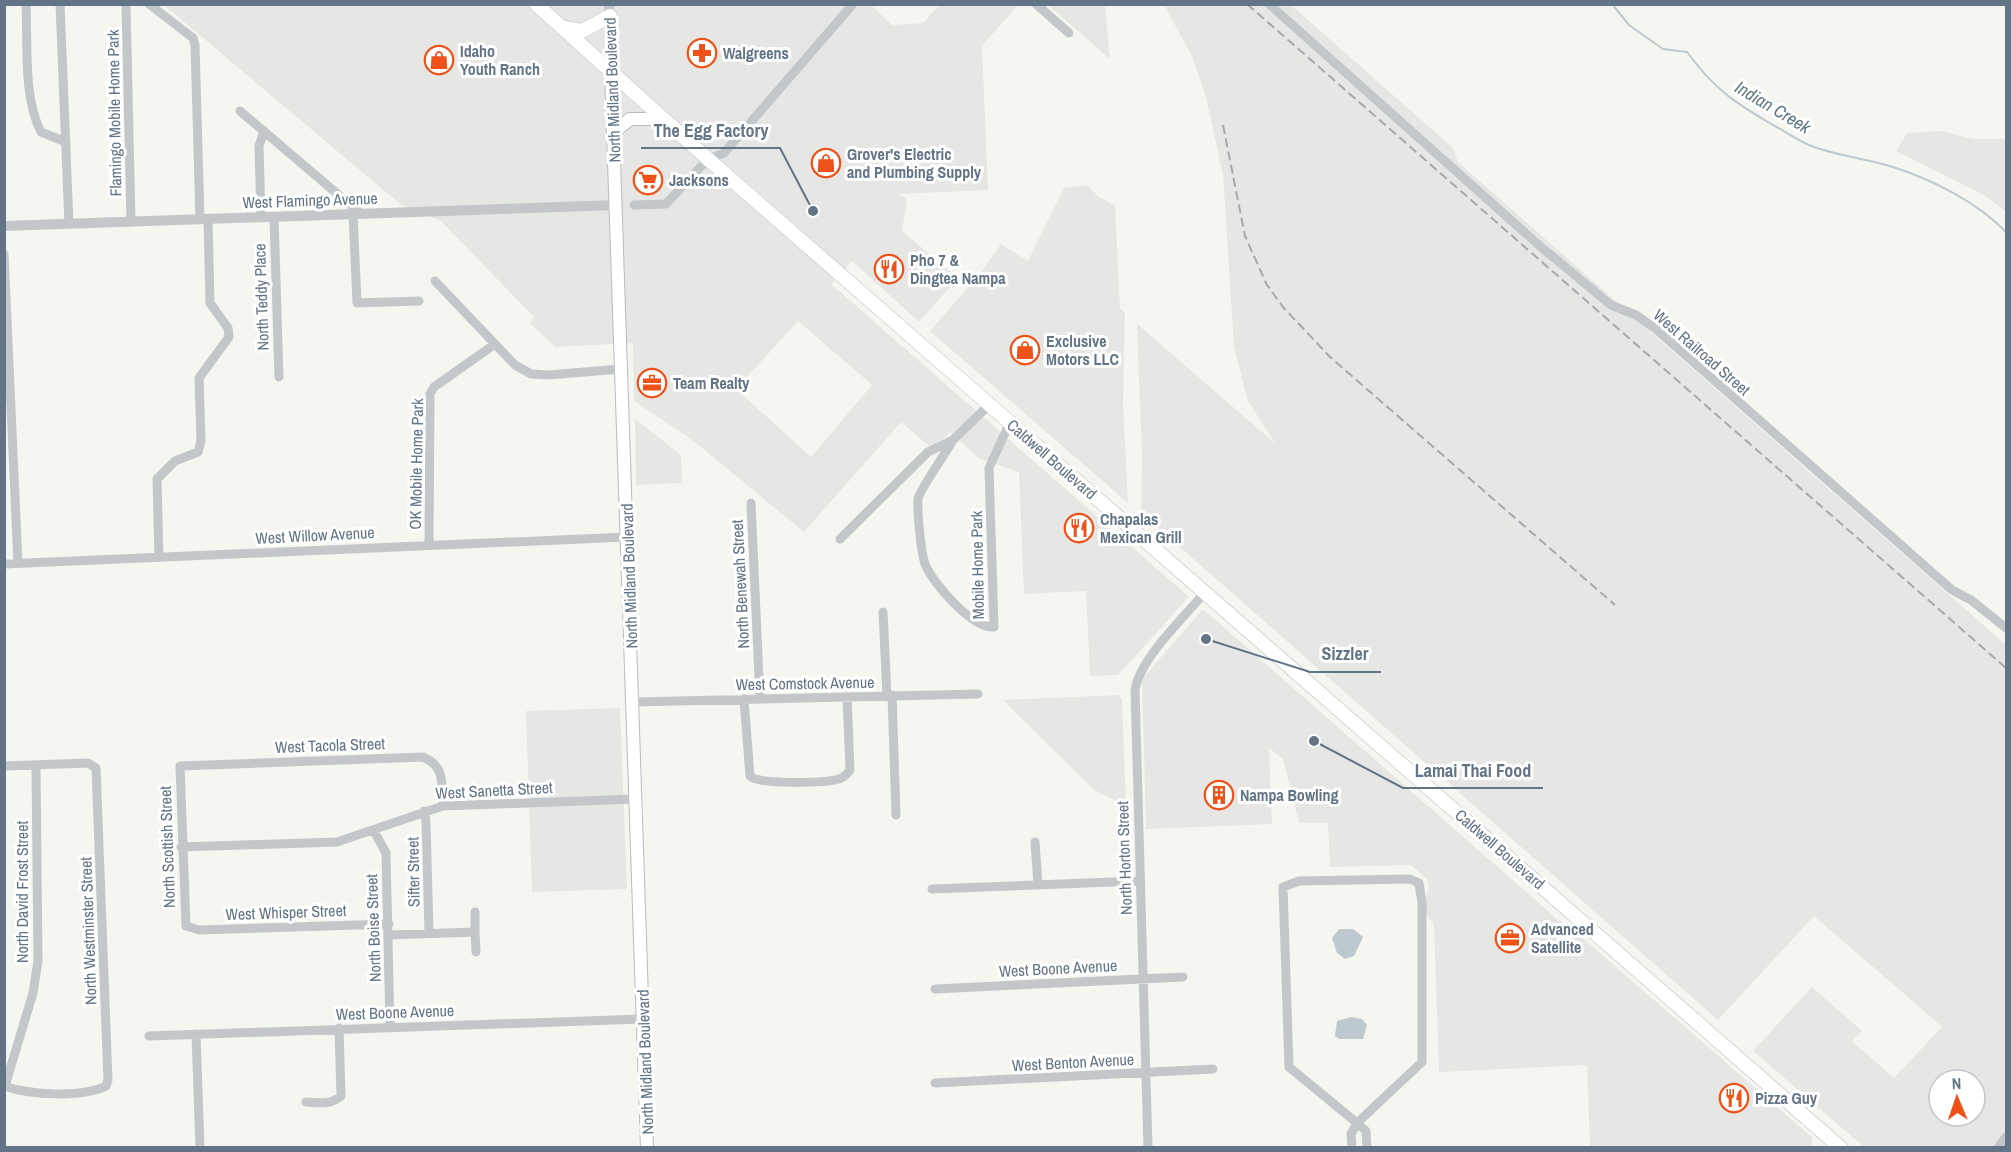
<svg xmlns="http://www.w3.org/2000/svg" width="2011" height="1152" font-family="'Archivo Narrow',sans-serif">
  <rect width="100%" height="100%" fill="#f6f6f1"/>
  <path fill="#e6e7e5" fill-rule="evenodd" d="M870,4L892,25L923,23L939,5H1018L982,46L988,190L899,194L907,199L902,231L958,278L919,322L852,261L831,284L1189,597L1118,675L1090,676L1086,591L1024,594L1019,472L980,459L950,432L934,450L901,422L804,532L691,439L634,401L633,343L555,347L530,323L534,317L441,221L400,204L164,5ZM798,321L872,385L811,457L736,389Z
    M1048,5H1105L1110,59Z
    M1164,5H1291L1453,148L1458,162L2006,645V1144L2003,1147H1864L1753,1051L1812,987L1862,1031L1852,1041L1894,1078L1942,1027L1879,972L1814,916L1718,1020L1141,513L1142,458L1137,324L1275,443L1248,401L1234,347L1223,174L1206,97L1192,56ZM1939,1080H1975V1116H1939Z
    M1941,131L1973,139H2006V212L1984,195L1896,151L1907,133Z
    M1087,185L1098,196L1115,206L1120,308L1125,313L1123,402L1128,503L930,331L978,276L1001,244L1028,261L1064,188Z
    M635,419L681,455L682,483L636,485Z
    M1203,609L1557,919L1571,928L1813,1138L1811,1147H1590L1587,1065L1439,1072L1434,924L1422,910L1429,887L1428,880L1411,865L1330,867L1328,823H1299L1283,759L1269,748L1272,824L1146,829L1142,679Z
    M1118,695L1122,699L1126,807L1093,789L1003,700Z
    M620,708L627,889L532,892L526,711Z"/>
  <path fill="#bdc9ce" d="M1339,929H1353L1363,937L1354,956L1345,959L1337,953L1332,938Z
    M1351,1017L1362,1019L1367,1025L1363,1039H1339L1335,1036L1337,1021Z"/>
  <g fill="none" stroke-linecap="round" stroke-linejoin="round">
    <path stroke="#bdc9ce" stroke-width="2" d="M1612,4L1629,25L1663,49L1687,52C1715,90 1734,102 1773,125C1785,131 1797,140 1809,145C1836,156 1865,158 1893,167C1933,180 1977,202 2006,232"/>
    <g stroke="#b7bcc1" stroke-width="14">
      <path id="secondary" d="M611,71L647,1148
        M613,133L630,119H664"/>
    </g>
    <g stroke="#b6babe" stroke-width="15">
      <path id="primary" d="M536,4L708,159L1841,1148
        M565,28L582,31L610,16"/>
    </g>
    <path stroke="#c3c7ca" stroke-width="9" d="M26,4C28,43 23,98 41,132L66,142
      M60,4L69,224
      M126,4L131,222
      M149,4L193,38L195,45L200,219
      M1036,4L1069,33
      M1269,4L1541,247L1611,305L1636,315L1656,329L1952,590L1971,600L2006,628
      M240,111L361,214
      M634,205L666,204L708,159L724,153L853,4
      M353,214L357,303L419,301
      M261,217L259,146L264,131
      M274,217L279,377
      M4,254L18,563
      M435,281L515,365L531,374L548,375L621,369
      M953,440C947,451 919,491 918,499C917,511 921,552 925,564C932,582 972,629 994,627L989,468L1010,422
      M751,503L760,699
      M840,539L928,452L953,440L990,404
      M429,545L430,394L434,387L495,344
      M159,557L157,479L175,461L198,452L201,441L199,378L229,337L228,328L210,303L208,219
      M4,564L627,537
      M883,612L887,696
      M892,695L896,815
      M744,699L750,776C759,785 825,783 839,779C845,777 847,774 850,770L847,697
      M633,702L978,694
      M4,766L88,763L96,768L108,1080L106,1086C82,1098 30,1095 4,1086
      M424,811L426,821L429,933
      M374,831L386,853L390,1027
      M1035,842L1038,885
      M181,847L337,842L443,806L635,799
      M1410,879L1419,883L1422,903V1062L1357,1123L1289,1067L1283,887L1299,881Z
      M932,889L1139,881
      M389,924L199,930L186,926L180,766L423,757C446,767 441,783 443,806
      M475,932V912
      M390,935L475,932L476,952
      M935,989L1183,977
      M196,1034L200,1148
      M149,1036L643,1019
      M935,1083L1213,1069
      M5,1086L33,993L38,961L36,765
      M306,1102C320,1103 331,1105 341,1096L339,1028
      M1148,1148L1135,690C1140,658 1184,618 1205,592
      M1352,1148L1351,1134L1357,1123L1366,1131L1367,1148
      M1998,1148L2006,1137"/>
    <path stroke="#c3c7ca" stroke-width="10" d="M609,4L611,71
      M4,226L616,205"/>
    <use href="#secondary" stroke="#fff" stroke-width="12"/>
    <use href="#primary" stroke="#fff" stroke-width="14"/>
    <path stroke="#a3a9af" stroke-width="2" stroke-dasharray="9 4.5" stroke-linecap="butt" d="M1247,4L2006,668
      M1223,125L1245,236L1267,285L1283,307L1330,357L1615,605"/>
  </g>
  <defs>
    <g id="pharmacy-ring" transform="scale(1.5)"><circle r="9.5" fill="#fff" stroke="#ee5219" stroke-width="1.5"/><path d="M-2-6h4v4h4v4h-4v4h-4v-4h-4v-4h4Z" fill="#ee5219"/></g>
    <g id="shop-ring" transform="scale(1.5)"><circle r="9.5" fill="#fff" stroke="#ee5219" stroke-width="1.5"/><path d="M-5-2.5h2.3a2.7 3.5 0 0 1 5.4 0H5L5.5 6h-11ZM-1.5-2.5h3a1.5 2.3 0 0 0-3 0Z" fill="#ee5219"/></g>
    <g id="supermarket-ring" transform="scale(1.5)"><circle r="9.5" fill="#fff" stroke="#ee5219" stroke-width="1.5"/><path d="M-6-5.5h2.5l.6 2H6L4.5 2H-2.5L-4.4-4H-6ZM-1.5 3.2a1.3 1.3 0 1 0 .1 0ZM3 3.2a1.3 1.3 0 1 0 .1 0Z" fill="#ee5219"/></g>
    <g id="restaurant-ring" transform="scale(1.5)"><circle r="9.5" fill="#fff" stroke="#ee5219" stroke-width="1.5"/><path d="M-5-6h1v4h1v-4h1v4h1v-4h1v5L-1.5 .5V6h-2V.5L-5-1ZM5-6V6H3V1.5H1.5Q1.5-4 5-6Z" fill="#ee5219"/></g>
    <g id="office-ring" transform="scale(1.5)"><circle r="9.5" fill="#fff" stroke="#ee5219" stroke-width="1.5"/><path d="M-6-3h4V-5.5h4V-3h4V5H-6ZM-1-4.5V-3h2v-1.5ZM-6 0V1H6V0Z" fill="#ee5219"/></g>
    <g id="building-ring" transform="scale(1.5)"><circle r="9.5" fill="#fff" stroke="#ee5219" stroke-width="1.5"/><path d="M-4-6H4V6H1V3H-1V6H-4ZM-2.5-4.3h1.7v1.8h-1.7ZM.8-4.3h1.7v1.8H.8ZM-2.5-1h1.7V.8h-1.7ZM.8-1h1.7V.8H.8Z" fill="#ee5219"/></g>
  </defs>
  <g fill-rule="evenodd">
    <use href="#pharmacy-ring" x="702" y="53"/>
    <use href="#shop-ring" x="439" y="60"/>
    <use href="#shop-ring" x="826" y="163"/>
    <use href="#supermarket-ring" x="648" y="180"/>
    <use href="#restaurant-ring" x="889" y="269"/>
    <use href="#shop-ring" x="1025" y="350"/>
    <use href="#office-ring" x="652" y="383"/>
    <use href="#restaurant-ring" x="1079" y="528"/>
    <use href="#building-ring" x="1219" y="795"/>
    <use href="#office-ring" x="1510" y="938"/>
    <use href="#restaurant-ring" x="1734" y="1098"/>
  </g>
  <g text-anchor="middle" dominant-baseline="central" stroke-width="6" stroke-linejoin="round" paint-order="stroke">
    <g font-size="16" font-weight="bold" fill="#627485" stroke="#fff" text-anchor="start">
      <text x="460" y="51">Idaho<tspan x="460" dy="18">Youth Ranch</tspan></text>
      <text x="723" y="53">Walgreens</text>
      <text x="847" y="154">Grover's Electric<tspan x="847" dy="18">and Plumbing Supply</tspan></text>
      <text x="669" y="180">Jacksons</text>
      <text x="910" y="260">Pho 7 &amp;<tspan x="910" dy="18">Dingtea Nampa</tspan></text>
      <text x="1046" y="341">Exclusive<tspan x="1046" dy="18">Motors LLC</tspan></text>
      <text x="673" y="383">Team Realty</text>
      <text x="1100" y="519">Chapalas<tspan x="1100" dy="18">Mexican Grill</tspan></text>
      <text x="1240" y="795">Nampa Bowling</text>
      <text x="1531" y="929">Advanced<tspan x="1531" dy="18">Satellite</tspan></text>
      <text x="1755" y="1098">Pizza Guy</text>
    </g>
    <g font-size="16" fill="#627485" stroke="#fff">
      <text transform="translate(612 90) rotate(-92)">North Midland Boulevard</text>
      <text transform="translate(114 113) rotate(-91)">Flamingo Mobile Home Park</text>
      <text transform="translate(310 200) rotate(-2)">West Flamingo Avenue</text>
      <text transform="translate(261 297) rotate(-92)">North Teddy Place</text>
      <text transform="translate(1702 352) rotate(41)">West Railroad Street</text>
      <text transform="translate(1052 459) rotate(41)">Caldwell Boulevard</text>
      <text transform="translate(416 464) rotate(-89)">OK Mobile Home Park</text>
      <text transform="translate(315 535) rotate(-3)">West Willow Avenue</text>
      <text transform="translate(977 565) rotate(-91)">Mobile Home Park</text>
      <text transform="translate(629 576) rotate(-92)">North Midland Boulevard</text>
      <text transform="translate(740 584) rotate(-93)">North Benewah Street</text>
      <text transform="translate(805 683) rotate(-1)">West Comstock Avenue</text>
      <text transform="translate(330 745) rotate(-2)">West Tacola Street</text>
      <text transform="translate(494 790) rotate(-3)">West Sanetta Street</text>
      <text transform="translate(167 847) rotate(-92)">North Scottish Street</text>
      <text transform="translate(1500 849) rotate(41)">Caldwell Boulevard</text>
      <text transform="translate(1124 858) rotate(-92)">North Horton Street</text>
      <text transform="translate(413 872) rotate(-91)">Sifter Street</text>
      <text transform="translate(22 892) rotate(-90)">North David Frost Street</text>
      <text transform="translate(286 912) rotate(-2)">West Whisper Street</text>
      <text transform="translate(373 928) rotate(-92)">North Boise Street</text>
      <text transform="translate(88 931) rotate(-92)">North Westminster Street</text>
      <text transform="translate(1058 968) rotate(-3)">West Boone Avenue</text>
      <text transform="translate(395 1012) rotate(-2)">West Boone Avenue</text>
      <text transform="translate(645 1062) rotate(-92)">North Midland Boulevard</text>
      <text transform="translate(1073 1062) rotate(-3)">West Benton Avenue</text>
    </g>
    <g font-size="18" font-style="italic" fill="#5e7782" stroke="#fff">
      <text transform="translate(1773 107) rotate(31)">Indian Creek</text>
    </g>
  </g>
  <path fill="none" stroke="#627485" stroke-width="2" d="M813 211L780 148H641M1206 639L1310 672H1381M1314 741L1403 788H1543"/>
  <g fill="#627485" stroke="#fff" stroke-width="2">
    <circle cx="813" cy="211" r="6"/>
    <circle cx="1206" cy="639" r="6"/>
    <circle cx="1314" cy="741" r="6"/>
  </g>
  <g font-size="18" text-anchor="middle" font-weight="bold" fill="#627485" stroke="#fff" stroke-width="6" stroke-linejoin="round" paint-order="stroke">
    <text x="711" y="137">The Egg Factory</text>
    <text x="1345" y="660">Sizzler</text>
    <text x="1473" y="777">Lamai Thai Food</text>
  </g>
  <rect width="2011" height="1152" fill="none" stroke="#627485" stroke-width="12"/>
  <g transform="translate(1957 1098) rotate(358)"><circle r="28" fill="#ffffff" stroke="#c0c7ce" stroke-width="1.5"/>
  <path d="M0-4.5L10 22L0 15L-10 22Z" fill="#ee5219"/>
  <text y="-9" font-size="16" font-weight="bold" text-anchor="middle" fill="#627485">N</text>
  </g>
</svg>
